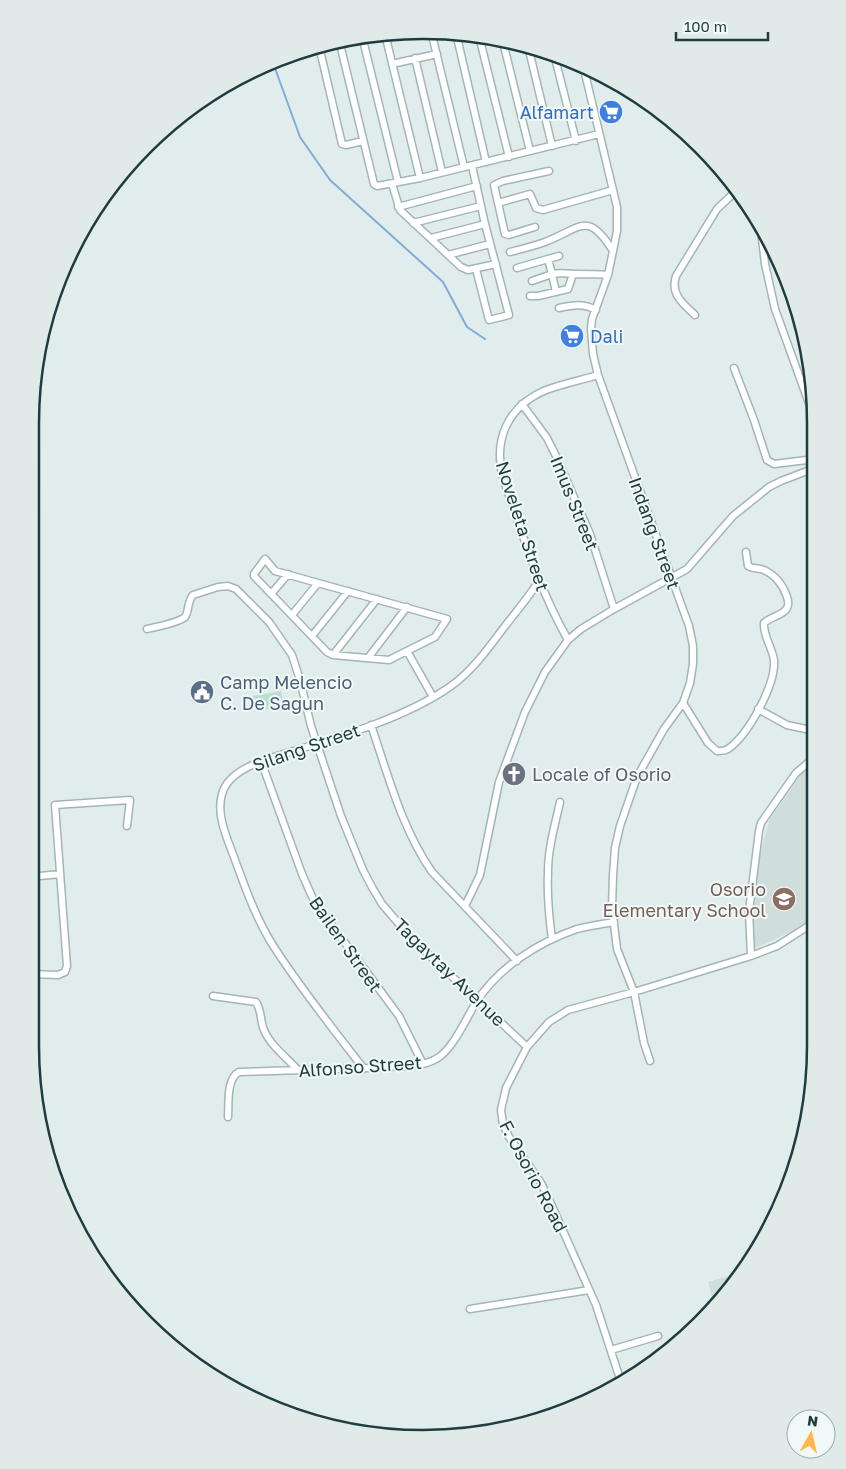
<svg xmlns="http://www.w3.org/2000/svg" width="846" height="1469" font-family="'Golos Text',sans-serif">
  <rect width="100%" height="100%" fill="#e1edec"/>
  <path fill="#cfdddb" d="M815,762V916L806,925L751,950L752,882L770,819L804,770Z
    M743,1272L714,1303L708,1282Z"/>
  <path fill="#b7e1d1" d="M281,691L284,706L255,711L252,696Z"/>
  <g fill="none" stroke-linecap="round" stroke-linejoin="round">
    <path stroke="#82acd8" stroke-width="2" d="M272,60L300,137L330,180L443,282L467,327L485,339"/>
    <g stroke="#a3b5b5" stroke-width="9">
      <path id="minor" d="M431,31L464,167
        M456,33L486,162
        M385,34L420,178
        M362,36L398,182
        M479,36L509,157
        M502,38L530,151
        M339,40L374,184L377,186L420,178L599,134
        M319,46L342,144L346,145L363,141
        M528,46L552,146
        M554,54L576,141
        M415,58L442,172
        M392,64L437,54
        M583,65L617,207V231L613,251L608,275L592,319L591,329L593,354L598,375L689,626L693,646V664L690,683L683,703L664,729L637,777L620,826L615,848L613,875L612,908L617,949L634,992L644,1043L650,1061
        M472,166L485,224L509,315L489,320L476,269
        M392,184L400,210L461,267L468,270L496,264
        M498,203L530,194L536,208L543,210L613,190
        M398,207L477,186
        M760,222L765,264L775,309L815,420
        M413,223L481,206
        M535,227L509,235L505,234L494,185L503,181L549,171
        M431,238L485,224
        M510,252C522,249 534,246 545,242C580,229 587,209 613,251
        M448,255L490,244
        M548,259L559,256
        M517,268L548,259L552,274L532,281
        M556,292L552,274C561,272 567,274 575,274C586,274 597,274 608,275
        M530,296H538L568,289L573,274
        M559,308C573,305 583,303 596,310
        M695,315C683,304 670,294 676,276L717,209L736,191
        M734,368L754,420L767,460L774,464L815,459
        M522,404L547,438L556,456L590,534L614,609
        M265,559L275,571L447,619L435,637L389,660L333,655L327,652L254,576V574Z
        M271,594L288,574
        M292,615L318,583
        M147,629C156,627 178,623 185,617C189,612 187,602 193,595L218,587L228,586L236,589L269,622L292,655L300,680L311,726L341,816L363,870L373,889L382,904L411,938L527,1047
        M312,636L348,591
        M568,640C539,589 522,533 503,478C493,439 508,406 546,390C562,384 581,380 598,375
        M407,651L433,697
        M333,655L377,599
        M368,658L407,607
        M683,703L708,743L717,751C721,751 725,751 728,749C748,735 776,685 774,660C772,647 763,636 764,623C770,617 784,615 787,608C789,605 788,600 787,597C783,585 775,575 764,570C758,568 753,569 748,566L746,552
        M758,709L787,725L815,731
        M371,725C388,775 402,829 432,872L517,961
        M261,761L302,874L314,901L399,1016L423,1064
        M30,770H35
        M30,877L60,874
        M465,906L480,875L499,782L525,712L545,672L568,640L581,629L614,609L687,569L733,516L769,487L781,481L815,468
        M552,939C549,917 547,894 548,872C548,848 555,825 560,802
        M751,956L749,911L759,831L761,823L796,773L815,757
        M30,974L58,975L65,972L67,966L55,805L130,800L127,826
        M213,996L256,1002C262,1011 260,1021 264,1030C270,1045 287,1058 298,1070
        M364,1069C333,1029 301,989 274,947C256,919 245,887 234,857C227,838 216,815 222,794C227,776 245,768 261,761C321,742 400,722 451,686C472,671 487,650 502,630C515,613 528,598 539,581
        M228,1117C229,1104 226,1079 239,1072C289,1070 338,1070 387,1067C403,1066 421,1067 436,1059C453,1050 466,1018 477,1001C499,967 539,942 577,929C589,926 602,924 614,922
        M470,1309L589,1290
        M611,1350L658,1336
        M621,1382L596,1305L552,1206L541,1183L509,1137L503,1124L501,1110L506,1088L527,1047L549,1022L568,1010L634,992L751,956L777,946L810,925L815,921"/>
    </g>
    <use href="#minor" stroke="#fff" stroke-width="6"/>
  </g>
  <defs>
    <g id="supermarket-disc" transform="scale(1.25)"><circle r="9.5" fill="#3f7fe0" stroke="#f1f9f8"/><path d="M-6-5.5h2.5l.6 2H6L4.5 2H-2.5L-4.4-4H-6ZM-1.5 3.2a1.3 1.3 0 1 0 .1 0ZM3 3.2a1.3 1.3 0 1 0 .1 0Z" fill="#fff"/></g>
    <g id="civic-disc" transform="scale(1.25)"><circle r="9.5" fill="#5c6f8a" stroke="#f1f9f8"/><path d="M-.6-6.5H3V-4.5H.6V-3L4-1V1h2V6H-6V1h2V-1L-.6-3ZM-1.2 2.5V6h2.4V2.5Z" fill="#fff"/></g>
    <g id="church-disc" transform="scale(1.25)"><circle r="9.5" fill="#6b7280" stroke="#f1f9f8"/><path d="M-1.2-6h2.4v3.5h3.3v2.4h-3.3V6h-2.4V-.1h-3.3v-2.4h3.3Z" fill="#fff"/></g>
    <g id="school-disc" transform="scale(1.25)"><circle r="9.5" fill="#8d6e63" stroke="#f1f9f8"/><path d="M0-5L7-2L0 1L-7-2ZM-4 1L0 2.5L4 1V4Q0 6-4 4Z" fill="#fff"/></g>
  </defs>
  <g fill-rule="evenodd">
    <use href="#supermarket-disc" x="611" y="112"/>
    <use href="#supermarket-disc" x="572" y="336"/>
    <use href="#civic-disc" x="202" y="692"/>
    <use href="#church-disc" x="514" y="774"/>
    <use href="#school-disc" x="784" y="899"/>
  </g>
  <g text-anchor="middle" dominant-baseline="central" stroke-width="4" stroke-linejoin="round" paint-order="stroke">
    <g font-size="18" fill="#366cbe" stroke="#f1f9f8" text-anchor="end">
      <text x="594" y="112">Alfamart</text>
      <text x="590" y="336" text-anchor="start">Dali</text>
    </g>
    <g font-size="18" fill="#1f3d3f" stroke="#f1f9f8">
      <text transform="translate(575 503) rotate(68)">Imus Street</text>
      <text transform="translate(523 526) rotate(72)">Noveleta Street</text>
      <text transform="translate(655 533) rotate(70)">Indang Street</text>
      <text transform="translate(306 747) rotate(-19)">Silang Street</text>
      <text transform="translate(346 944) rotate(55)">Bailen Street</text>
      <text transform="translate(450 972) rotate(44)">Tagaytay Avenue</text>
      <text transform="translate(360 1066) rotate(-4)">Alfonso Street</text>
      <text transform="translate(534 1176) rotate(62)">F. Osorio Road</text>
    </g>
    <g font-size="18" fill="#4e5e75" stroke="#f1f9f8" text-anchor="start">
      <text x="220" y="682">Camp Melencio<tspan x="220" dy="21">C. De Sagun</tspan></text>
    </g>
    <g font-size="18" fill="#5b616d" stroke="#f1f9f8" text-anchor="start">
      <text x="532" y="774">Locale of Osorio</text>
    </g>
    <g font-size="18" fill="#785e54" stroke="#f1f9f8" text-anchor="end">
      <text x="766" y="889">Osorio<tspan x="766" dy="21">Elementary School</tspan></text>
    </g>
  </g>
  <path d="M0 0H846V1469H0ZM423 39H423A384 384 0 0 1 807 423V1046A384 384 0 0 1 423 1430H423A384 384 0 0 1 39 1046V423A384 384 0 0 1 423 39Z" fill="#e0eae9" fill-rule="evenodd"/>
  <path fill="none" stroke="#1f3d3f" stroke-width="2.5" d="M423 39H423A384 384 0 0 1 807 423V1046A384 384 0 0 1 423 1430H423A384 384 0 0 1 39 1046V423A384 384 0 0 1 423 39Z"/>
  <g transform="translate(811 1434) rotate(8)"><circle r="24" fill="#f1f9f8" stroke="#9daeae"/>
  <path d="M0-4L9 19L0 12L-9 19Z" fill="#ffb84c"/>
  <text y="-8" font-size="14" font-weight="bold" text-anchor="middle" fill="#1f3d3f">N</text>
  </g>
  <path d="M676 32v8h92v-8" fill="none" stroke="#1f3d3f" stroke-width="2.5"/>
  <text x="684" y="32" font-size="15" fill="#1f3d3f" stroke="#f1f9f8" stroke-width="4" paint-order="stroke">100 m</text>
</svg>
